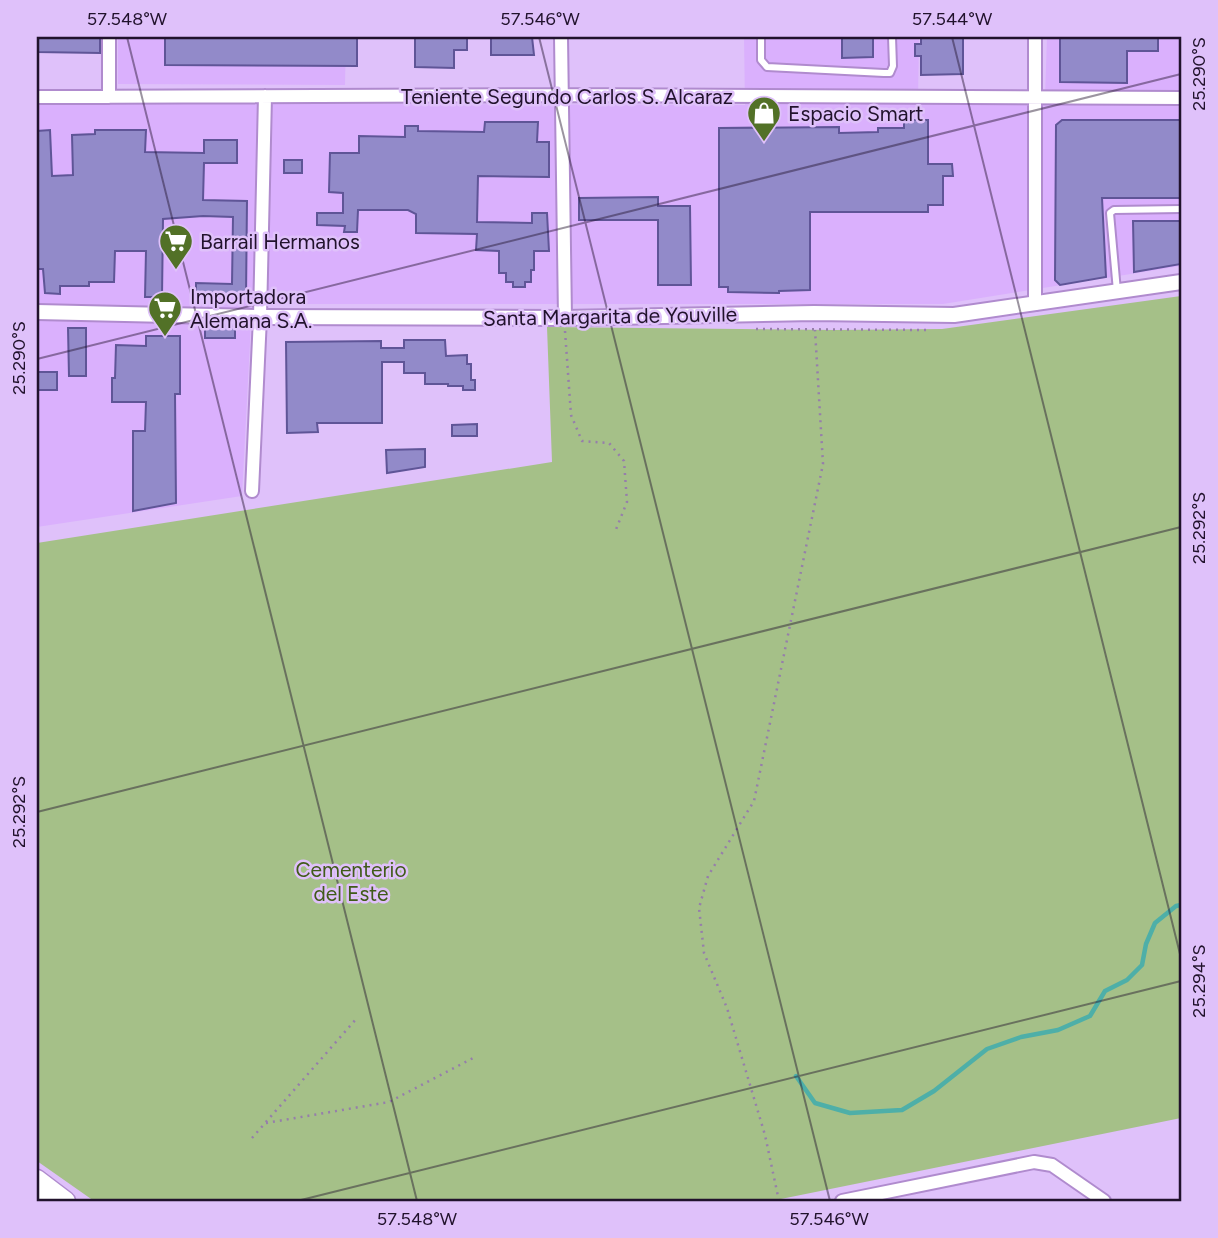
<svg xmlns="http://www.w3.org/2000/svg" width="1218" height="1238" font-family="Figtree,sans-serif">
  <rect width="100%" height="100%" fill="#dfc1fa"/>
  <path fill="#dab0fd" d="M118,37H346L345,85L118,84Z
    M744,37H919L918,101L1045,98L1047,37H1181V266L943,304H252L242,496L37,527V103L745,105Z"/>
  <path fill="#a5c088" d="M1181,296V1118L771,1201H94L37,1161V543L552,462L547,327L835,330L942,329Z"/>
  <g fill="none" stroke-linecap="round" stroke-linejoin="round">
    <path stroke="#4eafa8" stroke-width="4.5" d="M796,1076L815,1103L850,1113L902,1110L934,1091L987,1049L1021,1037L1058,1030L1090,1016L1105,991L1127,980L1142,965L1146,944L1155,923L1176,906L1181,905"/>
  </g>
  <path fill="#928ac9" stroke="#5f5597" stroke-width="2" d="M37,37H100V53L37,52Z
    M165,37H357V66L165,65Z
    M415,37H467V50H454V68L415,67Z
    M491,37H532L534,55H491Z
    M842,37H873V57L842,58Z
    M921,37H963V74L921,75V56H915V44H921Z
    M1060,37H1158V51H1127V83L1060,82Z
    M904,120H928V164H952L953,176H943V205H928V212H810V290L779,291V293L728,292V287H719V128L839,127V133L878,132V128H904Z
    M1062,120H1181V198H1102L1106,277L1060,285L1055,280L1056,125Z
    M485,122H538L537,142H549V177L478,176L477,222L532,223V213H547L549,251H534V270H531V282H525V287H513V282H506V273H499V251L476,250L477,234L416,233V214L408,210H358L357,232H344L345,226L317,225V213H343V193L329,192L330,153H359V136L405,137V126H418V131L484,132Z
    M50,130L52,176L73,175L72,135L95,134V130H146L145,152L204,153V140H237V163H204L203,200L247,201L246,296L196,295V283L232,284L233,217L203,216L163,219L162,297H145L146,251H115L114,282H89V286H60V294L45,293L43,269H37V131Z
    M284,160H302V173H284Z
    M658,197V206H690L691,285H658V220H579V198Z
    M1133,221H1181V264L1134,272Z
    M205,326H235V338H205Z
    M68,328H86V376H69Z
    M146,336H180V394H175L176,503L133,511V431H145L146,402H112V378H115L116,345L146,346Z
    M404,340H445L446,356L467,355V364H471V380H475V390H463V386H448V384H425V373H404V362H382V423H317L318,432L287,433L286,342L381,341V348H404Z
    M37,372H57V390H37Z
    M477,424V436H452V425Z
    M425,449V467L387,473L386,450Z"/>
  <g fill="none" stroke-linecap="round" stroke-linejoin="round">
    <g stroke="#b08bce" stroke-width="10">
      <path id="service" d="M761,37V60L767,67L884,73H890L893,66L892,37
        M1117,291L1110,213L1114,210L1181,209"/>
    </g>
    <g stroke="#b08bce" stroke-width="16">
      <path id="minor" d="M109,37V97
        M561,37L565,318
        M37,97L561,95L1181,98
        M1035,304V37
        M252,491L260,317L265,96
        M842,1201L1034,1162L1052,1165L1104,1201"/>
    </g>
    <g stroke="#b08bce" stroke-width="18">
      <path id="tertiary" d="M37,312L260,317L565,318L814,313L954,315L1181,282"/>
    </g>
    <g stroke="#b08bce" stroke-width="21">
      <path id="primary" d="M37,1179L66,1201
        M37,1195L46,1201"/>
    </g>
    <path stroke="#967eab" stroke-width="2.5" stroke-dasharray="2 5" stroke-linecap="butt" d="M756,329L928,330
      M565,331L571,415L582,441L609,443L624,461L627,502L615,532
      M266,1123L389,1102L475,1057
      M252,1138L357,1018
      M779,1201L765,1135L727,1008L704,953L699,908L708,876L754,801L823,464L815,330"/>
    <use href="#service" stroke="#fff" stroke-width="6"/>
    <use href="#minor" stroke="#fff" stroke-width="12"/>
    <use href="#tertiary" stroke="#fff" stroke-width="14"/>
    <use href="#primary" stroke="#fff" stroke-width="18"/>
  </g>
  <path fill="none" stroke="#21122c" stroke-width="2" stroke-opacity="0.45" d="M127,37L417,1201M539,37L830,1201M952,37L1181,958M37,359L1181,74M37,812L1181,527M297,1201L1181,981"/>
  <defs>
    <g id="shop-pin" transform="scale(1.75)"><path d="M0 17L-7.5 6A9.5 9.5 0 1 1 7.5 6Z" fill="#527127" stroke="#dfc1fa"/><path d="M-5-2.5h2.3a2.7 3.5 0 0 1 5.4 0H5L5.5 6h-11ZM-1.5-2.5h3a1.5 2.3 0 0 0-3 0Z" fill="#fff"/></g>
    <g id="supermarket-pin" transform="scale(1.75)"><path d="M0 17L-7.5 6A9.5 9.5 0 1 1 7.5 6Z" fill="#527127" stroke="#dfc1fa"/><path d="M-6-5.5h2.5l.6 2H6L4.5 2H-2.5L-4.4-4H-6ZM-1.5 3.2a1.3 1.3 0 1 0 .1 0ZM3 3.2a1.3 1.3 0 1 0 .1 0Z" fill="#fff"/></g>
  </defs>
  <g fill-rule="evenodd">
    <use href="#shop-pin" x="764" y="113"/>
    <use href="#supermarket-pin" x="176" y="241"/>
    <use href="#supermarket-pin" x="165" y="308"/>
  </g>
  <g text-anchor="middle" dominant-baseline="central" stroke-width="5" stroke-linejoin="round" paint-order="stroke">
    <g font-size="21" fill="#21122c" stroke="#dfc1fa">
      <text x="567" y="96">Teniente Segundo Carlos S. Alcaraz</text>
      <text transform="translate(610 316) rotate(-1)">Santa Margarita de Youville</text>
    </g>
    <g font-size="21" fill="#21122c" stroke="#dfc1fa" text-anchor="start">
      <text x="788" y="113">Espacio Smart</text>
      <text x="200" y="241">Barrail Hermanos</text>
      <text x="190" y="296">Importadora<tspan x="190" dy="24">Alemana S.A.</tspan></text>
    </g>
    <g font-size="21" fill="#405b19" stroke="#dfc1fa">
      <text x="351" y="869">Cementerio<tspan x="351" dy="24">del Este</tspan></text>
    </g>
  </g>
  <rect width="1218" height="1238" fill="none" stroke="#dfc1fa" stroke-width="77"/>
  <rect x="38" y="38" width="1142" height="1162" fill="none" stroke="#21122c" stroke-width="2.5"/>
  <g font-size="18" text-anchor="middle" fill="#21122c">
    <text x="127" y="25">57.548°W</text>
    <text x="540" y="25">57.546°W</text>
    <text x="952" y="25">57.544°W</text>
    <text transform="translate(1199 74) rotate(-90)" y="6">25.290°S</text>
    <text transform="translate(19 358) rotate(-90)" y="6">25.290°S</text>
    <text transform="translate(1199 528) rotate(-90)" y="6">25.292°S</text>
    <text transform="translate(19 812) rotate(-90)" y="6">25.292°S</text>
    <text transform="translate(1199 981) rotate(-90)" y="6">25.294°S</text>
    <text x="417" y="1225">57.548°W</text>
    <text x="829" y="1225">57.546°W</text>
  </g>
</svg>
